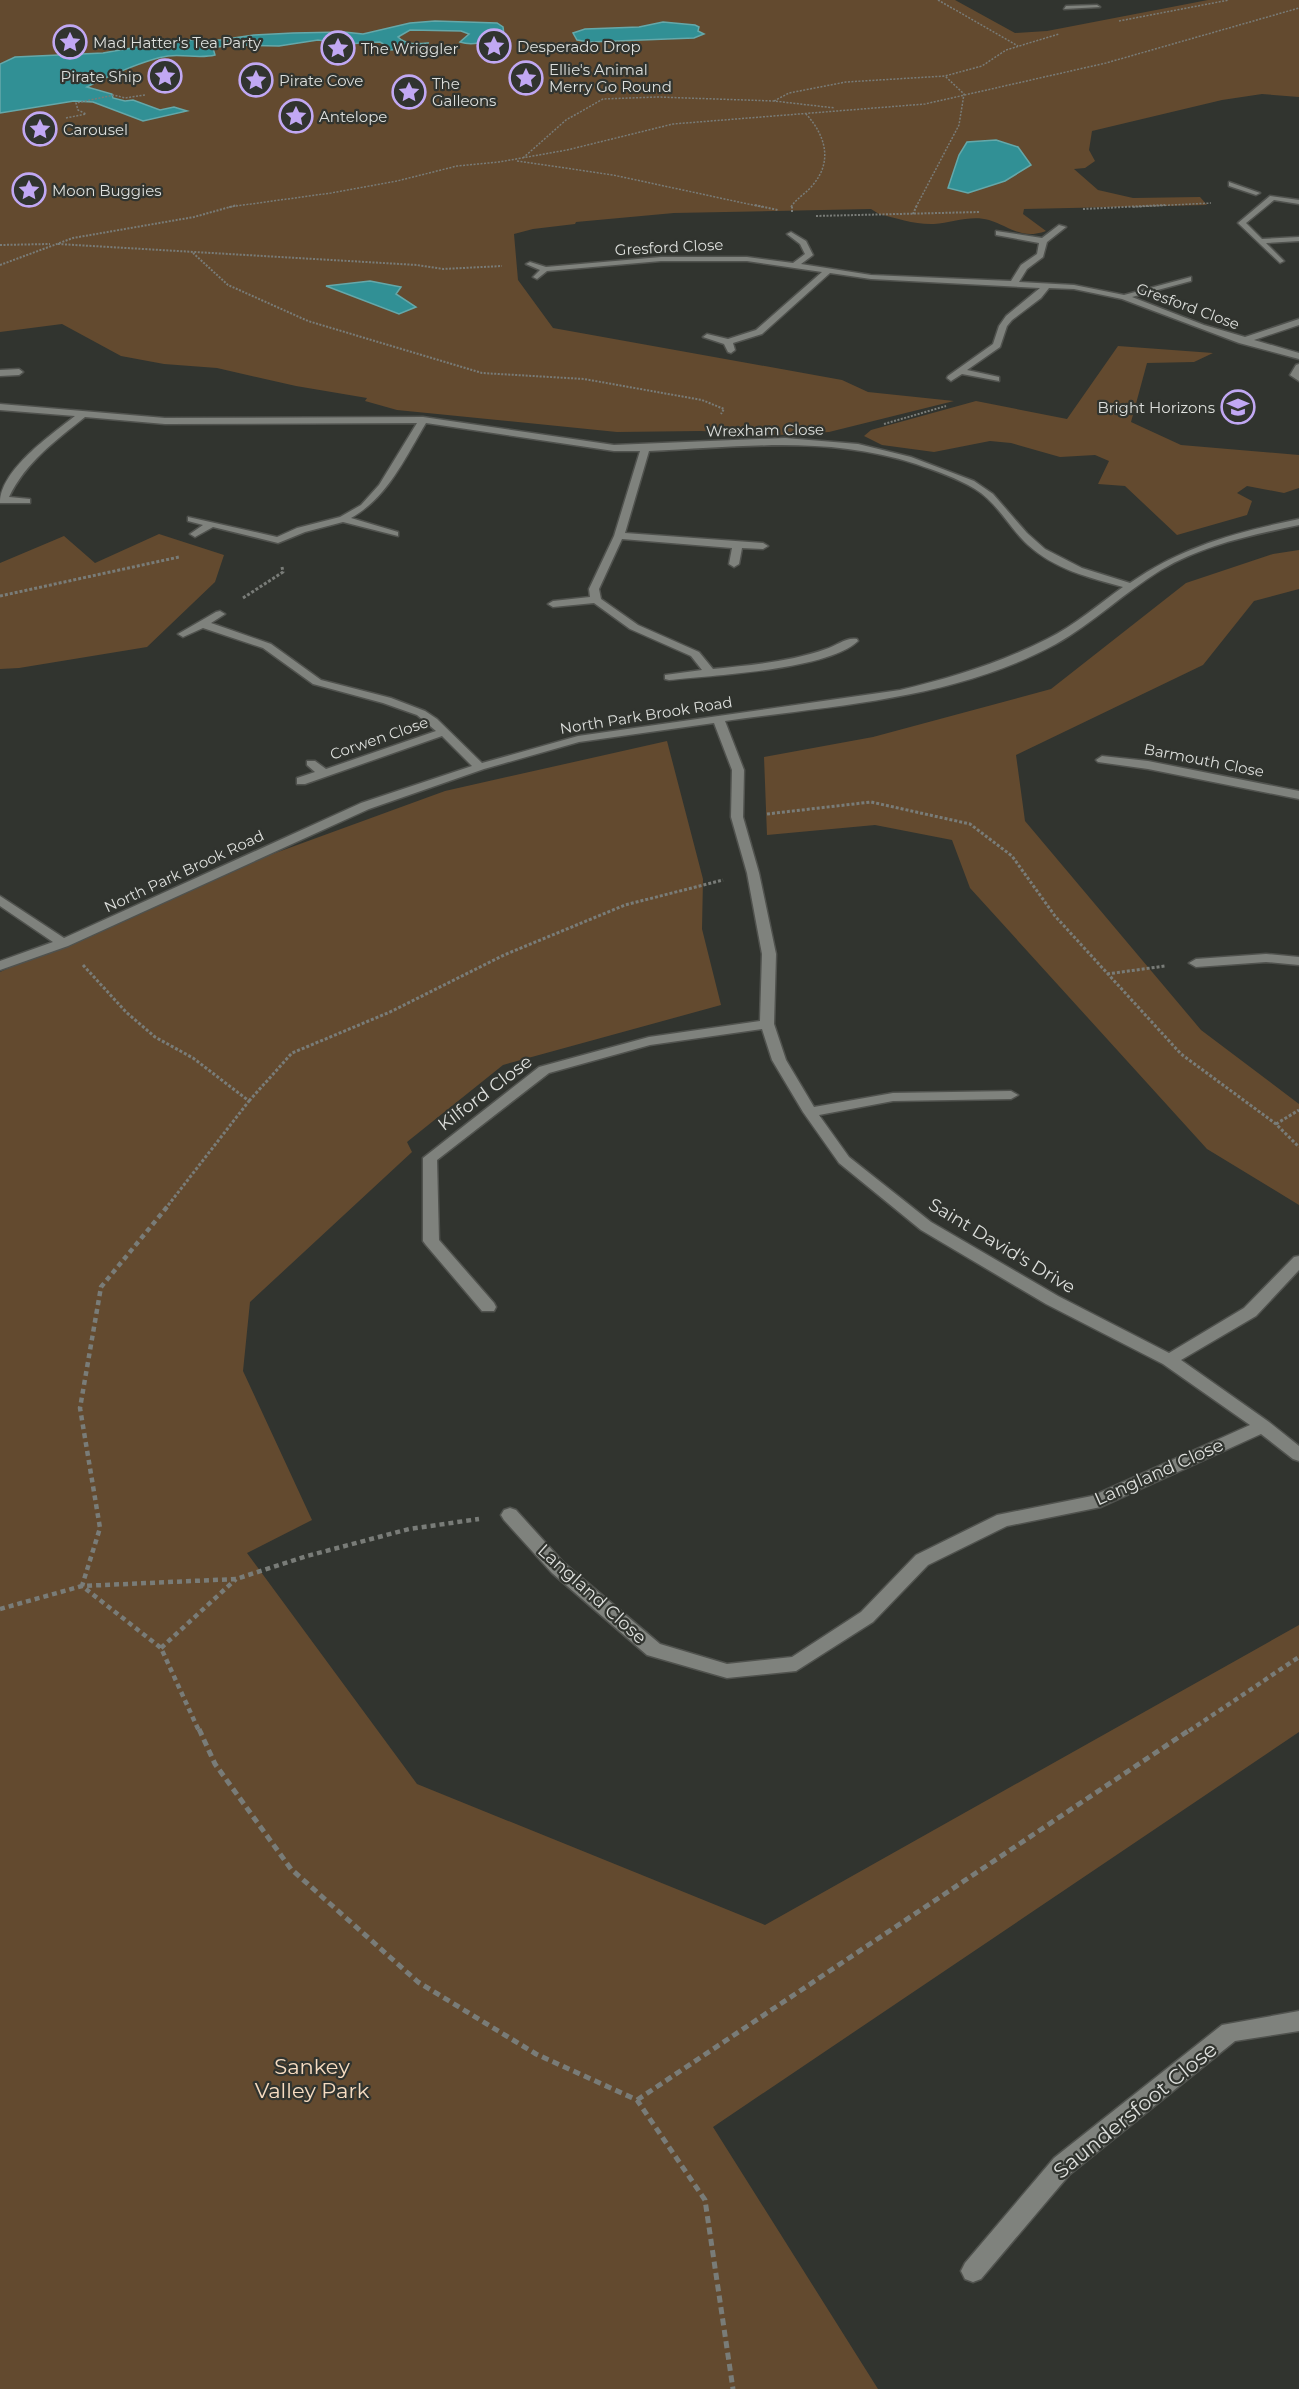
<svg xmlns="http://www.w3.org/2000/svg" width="1299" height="2389" font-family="Montserrat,sans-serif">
  <rect width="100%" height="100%" fill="#31342f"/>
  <path fill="#634a2f" d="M0,0H955L1015,33L1047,31L1208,0H1299V97L1262,94L1222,100L1092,131L1089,150L1095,161L1085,168L1074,169L1098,190L1133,198L1200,197L1207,205L1024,209L1023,214L1046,231C1021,240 1011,227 989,220C970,215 952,223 934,224C916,225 896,218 879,214L871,209L674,213L576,222L575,224L533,229L514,234L518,280L553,328L842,380L868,392L954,401L829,432L779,435L701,431L617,432L397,410L365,401L367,398L296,386L217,368L164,364L121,356L62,324L0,332Z
    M1118,346L1213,353L1194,362L1147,363L1131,422L1181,445L1299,455V488L1284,493L1247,486L1237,493L1252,501L1247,515L1177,535L1125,486L1098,484L1109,461L1095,455L1060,457L1011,443L990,441L934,452L882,445L864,436L871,430L976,401L1067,419Z
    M159,534L224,555L215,582L147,647L19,668L0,669V563L64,536L95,563Z
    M1299,550V589L1254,601L1203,665L1016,755L1025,821L1201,1030L1299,1104V1205L1207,1149L970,888L952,840L875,825L767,835L764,757L873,737L1051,689L1186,583L1273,554Z
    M667,741L703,879L702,929L721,1005L503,1065L407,1142L412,1152L250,1302L243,1371L312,1520L247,1553L417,1784L765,1925L1299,1625V1732L713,2127L878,2389H0V972L201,880L445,791Z"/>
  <path fill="#319095" stroke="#65a8aa" stroke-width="1.5" d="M435,21L497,23L503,27L504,35C489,40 475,47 460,42L469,34L461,31L410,30L398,37C406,45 417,44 428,43L425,49L386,50L387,46L380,42L345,44L318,40L279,46L229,45L213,48L215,55C199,59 185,54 168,56C147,59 106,77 87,87L112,94L113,98L125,101L133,100L160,110L174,107L187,111L143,121L93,102L74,101L0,113V64L15,57L103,53L177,40H220L254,35L293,33L344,32L363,34L410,23Z
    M663,22L695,25L699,27L698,31L704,34L694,38L589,42L577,40L573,33L585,29L639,27Z
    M996,140L1018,147L1031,165L1005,181L968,193L948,188L959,155L967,142Z
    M370,281L401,287L396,294L416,307L399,314L326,286Z"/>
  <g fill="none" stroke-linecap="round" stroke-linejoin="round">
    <g stroke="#50524e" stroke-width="3">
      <path id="lane" d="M1229,182L1260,193L1256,195L1229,186Z
        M1299,364V381L1290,375L1296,365Z"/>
    </g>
    <g stroke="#50524e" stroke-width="3">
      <path id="street" d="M1066,6L1097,5L1100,7L1064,9Z
        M1270,196L1299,200V204L1274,200L1246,223L1262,239L1299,237V241L1266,243L1284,261L1280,263L1238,223Z
        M1059,225L1066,227L1047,242L1043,257L1027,269L1019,282L1074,285L1124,295L1191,277V281L1132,297L1204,325L1245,337L1299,319V325L1254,340L1299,353V359L1239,343L1122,299L1074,289L1049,288L1041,298L1012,320L1007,326L1000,347L967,370L999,377V381L962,374L951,381L947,378L948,376L993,344L999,326L1006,316L1040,288L871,279L830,273L762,334L733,343L735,350L731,353L728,352L724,344L703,337L707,334L728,339L756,330L822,272L747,261H661L547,271L537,279L533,277L540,270L526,264L530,262L546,267L661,257H747L793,263L805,254L800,244L787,234L791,232L806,241L813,255L801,264L871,275L1011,281L1021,265L1037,254L1039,243L996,235V231L1042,238Z
        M0,370L19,369L23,372L19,375L0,376Z
        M0,404L165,418L423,417L614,445L785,438L858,444L911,457L974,481L993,494L1027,533L1045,549L1082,568L1130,583C1183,546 1237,532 1299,519V525C1252,535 1203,545 1161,570C1125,592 1093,623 1056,644C955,699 837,705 725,721L744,770L743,817L759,873L776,954L774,1024L786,1060L814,1107L893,1093L1011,1091L1018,1095L1011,1099L893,1101L819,1115L849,1157L931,1222L1058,1296L1169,1353L1244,1308L1294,1257L1299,1256V1270L1256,1316L1181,1360L1269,1422L1299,1446V1461L1293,1459L1261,1434L1101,1507L1007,1526L928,1565L873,1622L796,1671L727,1678L647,1655L552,1573L504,1520L501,1515L504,1510L510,1508L516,1510L564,1563L660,1644L727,1664L792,1657L861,1612L916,1555L997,1515L1092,1496L1250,1425L1163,1364L1046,1304L921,1230L839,1163L803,1112L772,1060L762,1029L650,1045L549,1073L437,1160L439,1240L494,1303L496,1307L494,1311H482L426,1245L423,1241V1158L539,1067L649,1037L760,1021L762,954L747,873L731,817L732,770L714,723L579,742L484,769L369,809L68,946L0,970V961L53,942L0,906V896L64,938L361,803L472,766L442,736L305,784H297V778L315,772L307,765V761H315L326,769L436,731L417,715L383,703L313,684L263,648L203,628L183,637L178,634L216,612L220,611L225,614L211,623L271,644L321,680L391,698L425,711L437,719L482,763L578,736L900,690C951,678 1000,663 1047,639C1074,626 1099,604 1123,587C1090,578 1054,569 1028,545C1009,528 998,503 975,489C957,478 936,471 916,464C824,435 744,447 649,451L625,533L763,543L768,546L763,549L742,548L739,564L734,567L729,564L732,548L622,539L599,589L601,599L638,625L699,652L713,669C751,665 789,662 826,649C836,646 846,637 857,639L858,641C828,670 713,675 669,680L665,679V675L702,670L691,656L630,629L594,603L553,607L548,604L553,601L590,597L589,589L614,536L640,451H614L426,423C405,458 388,497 351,518L398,532V536L343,522L305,532L278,543L213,527L195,537L190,534L203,525L188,521V517L277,537L297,528L340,517L361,505L379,485L417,423L165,424L85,417C55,441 26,462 9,497L30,499V503H0C0,470 51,435 75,416L0,410Z
        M1102,756L1148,761L1299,791V799L1148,769L1098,762L1096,760Z
        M1266,954L1299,957V965L1266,962L1196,967L1189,963L1196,959Z
        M1299,2011V2031L1235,2041L1070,2174L981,2279L973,2282L965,2279L961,2271L965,2263L1054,2158L1222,2025Z"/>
    </g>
    <path stroke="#797c78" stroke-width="1.5" stroke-dasharray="2 1.5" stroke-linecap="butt" d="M938,0L1018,46
      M1119,21L1229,0
      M774,101L789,93L846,82L945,76L982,66L1006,50L1059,34
      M66,118L86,114L78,110L76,103L114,95L125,98L145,95
      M523,158L566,120L603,99L657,97L774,101L835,108
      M517,161L613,175L762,207
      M229,207L331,193L397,181L457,166L499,162L567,150L673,124L925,104L1106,63L1299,8
      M791,207C797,198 805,194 812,186C833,162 826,136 806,114
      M916,207L959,125L964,94L945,76
      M1133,207L1211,203"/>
    <path stroke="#797c78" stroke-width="2" stroke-dasharray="2 1.5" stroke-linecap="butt" d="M755,205L778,210
      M1083,209L1165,205
      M792,212V205
      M913,214L917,205
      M816,216L980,212
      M58,244L417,265L443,269L502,266
      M0,245L50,244
      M193,253L228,285L308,321L482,373L584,379L702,400L724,409L721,414
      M0,265L73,238L194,217L237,205
      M884,424L946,406"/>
    <path stroke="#797c78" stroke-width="3" stroke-dasharray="3 2" stroke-linecap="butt" d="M0,596L179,557
      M243,598L283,572L282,567
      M767,814L871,802L970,824L1012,856L1055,916L1181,1054L1276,1124L1299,1147
      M83,965L126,1012L155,1037L193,1058L249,1101L166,1208
      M1107,974L1165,966
      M249,1101L292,1053L390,1012L504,955L625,905L723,880
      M1276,1124L1299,1110"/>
    <path stroke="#797c78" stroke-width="4.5" stroke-dasharray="5 4" stroke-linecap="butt" d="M167,1207L101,1287L80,1408L100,1528L82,1586L236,1579L307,1556L409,1529L479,1519
      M0,1609L82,1586L161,1648L199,1731
      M161,1648L236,1579
      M1189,1731L1299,1657"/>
    <path stroke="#797c78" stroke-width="5" stroke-dasharray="7 4.5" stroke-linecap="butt" d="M199,1729L215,1764L291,1869L418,1982L536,2054L637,2100L705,2200L733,2389
      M637,2100L1191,1729"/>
    <use href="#lane" fill="#7f827d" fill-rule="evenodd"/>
    <use href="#street" fill="#7f827d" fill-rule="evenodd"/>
  </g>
  <defs>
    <g id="sight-ring" transform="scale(1.725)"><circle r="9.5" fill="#31342f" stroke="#c1a8f3" stroke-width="1.5"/><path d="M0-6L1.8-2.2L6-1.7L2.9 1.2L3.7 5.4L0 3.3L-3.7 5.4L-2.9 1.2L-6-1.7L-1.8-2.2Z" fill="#c1a8f3"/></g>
    <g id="school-ring" transform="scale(1.725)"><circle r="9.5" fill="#31342f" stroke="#c1a8f3" stroke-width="1.5"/><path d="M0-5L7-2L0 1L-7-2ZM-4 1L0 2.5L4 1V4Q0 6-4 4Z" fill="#c1a8f3"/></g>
  </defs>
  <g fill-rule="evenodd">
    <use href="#sight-ring" x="70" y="42"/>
    <use href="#sight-ring" x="494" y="46"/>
    <use href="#sight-ring" x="338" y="48"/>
    <use href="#sight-ring" x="165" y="76"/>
    <use href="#sight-ring" x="526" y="78"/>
    <use href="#sight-ring" x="256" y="80"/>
    <use href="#sight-ring" x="409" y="92"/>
    <use href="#sight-ring" x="296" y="116"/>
    <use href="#sight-ring" x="40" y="129"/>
    <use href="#sight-ring" x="29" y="190"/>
    <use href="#school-ring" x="1238" y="407"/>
  </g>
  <g text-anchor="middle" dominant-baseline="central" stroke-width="4.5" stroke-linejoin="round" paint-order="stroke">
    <g font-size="15" fill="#dddfdc" stroke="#31342f" text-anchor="start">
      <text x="93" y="42">Mad Hatter's Tea Party</text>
      <text x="517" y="46">Desperado Drop</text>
      <text x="361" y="48">The Wriggler</text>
      <text x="549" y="69">Ellie's Animal<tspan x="549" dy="17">Merry Go Round</tspan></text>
      <text x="142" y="76" text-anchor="end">Pirate Ship</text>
      <text x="279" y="80">Pirate Cove</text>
      <text x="432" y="83">The<tspan x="432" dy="17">Galleons</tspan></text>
      <text x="319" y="116">Antelope</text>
      <text x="63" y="129">Carousel</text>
      <text x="52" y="190">Moon Buggies</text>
      <text x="1215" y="407" text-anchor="end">Bright Horizons</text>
    </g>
    <g font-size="15" fill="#dddfdc" stroke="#31342f">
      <text transform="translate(669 247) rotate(-3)">Gresford Close</text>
      <text transform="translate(1188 306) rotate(20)">Gresford Close</text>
      <text transform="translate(765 430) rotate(-1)">Wrexham Close</text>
      <text transform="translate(646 715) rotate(-9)">North Park Brook Road</text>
      <text transform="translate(379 738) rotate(-19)">Corwen Close</text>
      <text transform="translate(1204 760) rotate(11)">Barmouth Close</text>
      <text transform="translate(184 871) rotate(-25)">North Park Brook Road</text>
    </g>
    <g font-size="18" fill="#dddfdc" stroke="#31342f">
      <text transform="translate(485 1093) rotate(-37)">Kilford Close</text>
      <text transform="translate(1002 1246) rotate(31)">Saint David's Drive</text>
      <text transform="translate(1159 1472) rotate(-24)">Langland Close</text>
      <text transform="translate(592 1594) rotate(42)">Langland Close</text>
    </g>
    <g font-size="21" fill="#f7dcc1" stroke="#31342f">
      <text x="312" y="2066">Sankey<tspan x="312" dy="24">Valley Park</tspan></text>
    </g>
    <g font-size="21" fill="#dddfdc" stroke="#31342f">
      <text transform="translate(1135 2110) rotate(-39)">Saundersfoot Close</text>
    </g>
  </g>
</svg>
